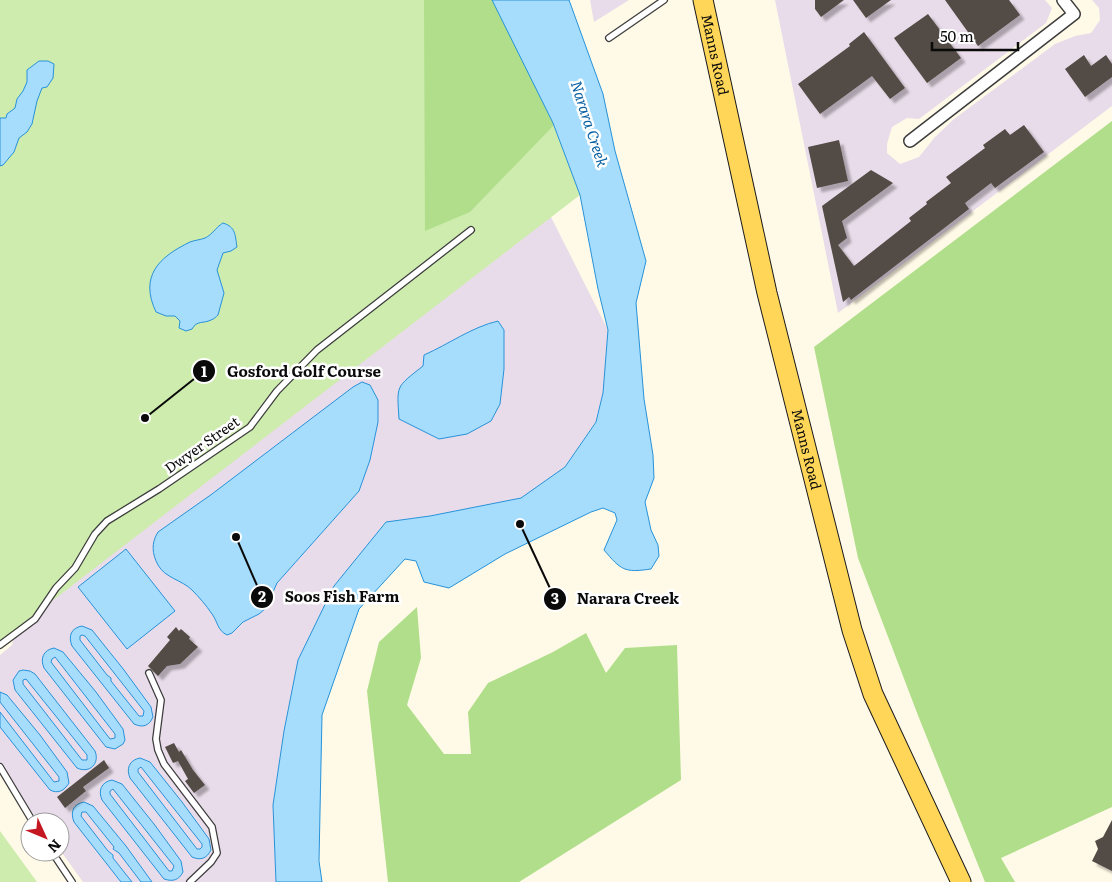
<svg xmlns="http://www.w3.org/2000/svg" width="1112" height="882" viewBox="0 0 1112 882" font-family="Literata,serif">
<defs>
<filter id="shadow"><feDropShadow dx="4.5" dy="4.5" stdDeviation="1" flood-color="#0004"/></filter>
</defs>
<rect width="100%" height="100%" fill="#fffae7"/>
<path fill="#e9dcea" d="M 590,0 L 629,0 L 594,22 Z
M 775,0 L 1045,0 L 1052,8 L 1046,23 L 919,119 L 907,118 L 892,127 L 887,144 L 887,153 L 900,164 L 919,157 L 935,137 L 954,119 L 1055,44 L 1075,36 L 1091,33 L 1100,20 L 1099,8 L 1092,0 L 1112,0 L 1112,106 L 838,313 Z
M 547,209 L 608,330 L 603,393 L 596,421 L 565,467 L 521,499 L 430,516 L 386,522 L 298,660 L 284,731 L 273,805 L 276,882 L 83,882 L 60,850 L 60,822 L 39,822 L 0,769 L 0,655 L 12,645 L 26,589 Z"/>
<path fill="#ceecad" d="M 0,0 L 492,0 L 553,123 L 580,195 L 0,641 Z
M 0,831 L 37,882 L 0,882 Z"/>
<path fill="#b1de8b" d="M 424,0 L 498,0 L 554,125 L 470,212 L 425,231 Z
M 1112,121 L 1112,807 L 1001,858 L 1015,882 L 985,882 L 919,718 L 858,558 L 814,347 Z
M 417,607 L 421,658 L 407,705 L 444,754 L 471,754 L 468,712 L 488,683 L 553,652 L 586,633 L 606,673 L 625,648 L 677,645 L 681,780 L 519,882 L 388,882 L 367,691 L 379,642 Z"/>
<path fill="#a6dcfc" stroke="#2792d9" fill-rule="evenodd" d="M 492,0 L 569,0 L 603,94 L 615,151 L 646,261 L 636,303 L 644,399 L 653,455 L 654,478 L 645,502 L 651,530 L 658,545 L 659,556 L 651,569 C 624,573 621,570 604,550 L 617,520 L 615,513 L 603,508 L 591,512 L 505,554 L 449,588 L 424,582 L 416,561 L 405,559 L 359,609 L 322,715 L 319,861 L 322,882 L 276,882 L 273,805 L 284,731 L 298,660 L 334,586 L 386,522 L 430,516 L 521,498 L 565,467 L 596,422 L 603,393 L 608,330 L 598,289 L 580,195 L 553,123 Z
M 39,61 L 48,61 L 54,64 L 53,78 L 47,87 L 42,88 L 37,101 L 32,124 L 27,132 L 19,138 L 14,152 L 3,165 L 0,166 L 0,118 L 6,118 L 7,114 L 15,108 L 17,99 L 23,91 L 27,82 L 27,70 Z
M 223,223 C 236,227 235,235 237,247 L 231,251 L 223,253 L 217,270 L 224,293 L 218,315 C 216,317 214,319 211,320 C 203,324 197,320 192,329 L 186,331 L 179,328 L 180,321 L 175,316 L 166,316 L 156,312 C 139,276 159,257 190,242 C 195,240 200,240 205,238 C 212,235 216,227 223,223 Z
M 498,321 L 504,330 L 504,369 L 500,404 L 491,421 L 467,434 L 439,439 L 399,419 C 397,385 395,388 423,366 L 424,355 C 449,344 472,327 498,321 Z
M 362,382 L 370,385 L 378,400 L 378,422 L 370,460 L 359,491 L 277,583 L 266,608 L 259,614 L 243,622 L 232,633 L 227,635 C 217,630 218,622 212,614 C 206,605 199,597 192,590 C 182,580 165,578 158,565 C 152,554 151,543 158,532 L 212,494 L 353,387 Z
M 126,549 L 175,611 L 127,649 L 78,587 Z
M 82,626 L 92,630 L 124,670 L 151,707 L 153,717 C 149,726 143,728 134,724 L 72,646 C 68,636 71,628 82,626 ZM 82,635 L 85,636 L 144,711 L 143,716 L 139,716 L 111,681 L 111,678 L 107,675 L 80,640 L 80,636 Z
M 54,648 L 63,652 L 96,692 L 123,729 L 125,740 L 123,744 L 115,749 L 106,747 L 44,668 C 40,659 43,650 54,648 ZM 55,657 L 115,734 L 115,738 L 110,739 L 51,662 L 52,659 Z
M 23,670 L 30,671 L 35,674 L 95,751 C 100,763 90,774 77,768 L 15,690 L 13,680 L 19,671 ZM 26,679 L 87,755 L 87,760 L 82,760 L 23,684 L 23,680 Z
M 0,692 L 7,695 L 40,735 L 67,772 L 69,783 C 64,791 58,794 50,790 L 0,727 L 0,712 L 54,782 L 59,781 L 59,777 L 0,702 Z
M 140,758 L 150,762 L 182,802 L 209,839 L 211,850 C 207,858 201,861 192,857 L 130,778 C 126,769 129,760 140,758 ZM 141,767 L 202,844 L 202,847 L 200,849 L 197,849 L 138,772 L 138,769 Z
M 112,780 L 122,784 L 154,824 L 181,861 L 183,872 C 179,880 173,882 164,879 L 102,800 C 98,791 101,782 112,780 ZM 113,789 L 174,866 L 172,871 L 169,871 L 110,794 L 110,791 Z
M 84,802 L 93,806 L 126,846 L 152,882 L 141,882 L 119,853 L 113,849 L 114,847 L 86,812 L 82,812 L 81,816 L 108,851 L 113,855 L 113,858 L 132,882 L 121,882 L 74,822 C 70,812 73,804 84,802 Z"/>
<path fill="#534b45" filter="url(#shadow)" d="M 815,0 L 844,0 L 821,17 L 815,9 Z
M 853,0 L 891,0 L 866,18 Z
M 945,0 L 1009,0 L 1020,15 L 978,46 Z
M 928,14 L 961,58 L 927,83 L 894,38 Z
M 864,32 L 905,88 L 890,99 L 872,76 L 820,114 L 798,84 L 850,46 L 849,44 Z
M 1084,55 L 1091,66 L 1106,55 L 1112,64 L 1112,77 L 1085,97 L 1065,69 Z
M 1024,125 L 1044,152 L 995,188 L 991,183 L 965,203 L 969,209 L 851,300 L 849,297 L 843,302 L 822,206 L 871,170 L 893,183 L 842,221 L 847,238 L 838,245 L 854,266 L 911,221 L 909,218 L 927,204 L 926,202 L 951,183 L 946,177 L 985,148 L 983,145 L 1005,129 L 1010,135 Z
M 839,140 L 848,181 L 817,188 L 808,147 Z
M 176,627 L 179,631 L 181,629 L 190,637 L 189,639 L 198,647 L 180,664 L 167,666 L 158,676 L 148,666 L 170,640 L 167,637 Z
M 174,743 L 179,752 L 181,750 L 193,770 L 205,785 L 194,793 L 185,781 L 188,779 L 178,761 L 173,763 L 165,747 Z
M 104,760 L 109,768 L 83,787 L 86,791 L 65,808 L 57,797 Z
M 1112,820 L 1112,871 L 1092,861 L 1098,849 L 1095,841 L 1103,837 Z"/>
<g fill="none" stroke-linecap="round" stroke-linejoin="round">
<defs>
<path id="service" d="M 609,38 L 664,0
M 0,645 L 35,619 L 56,588 L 75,568 L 95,534 L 107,521 L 159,489 L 250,427 L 277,391 L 317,350 L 471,230
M 149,673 L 161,700 L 156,739 L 158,750 L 164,764 L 212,827 L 217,853 L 211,862 L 190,882
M 0,767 L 33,822
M 52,852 L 72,882"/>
<path id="minor" d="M 910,141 L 1074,14 L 1063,0"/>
<g id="primary">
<path id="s1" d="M 703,0 L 767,293 L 852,630 L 873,694 L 961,882"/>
</g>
</defs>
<use href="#service" stroke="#3d3d3d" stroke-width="8"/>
<use href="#minor" stroke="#3d3d3d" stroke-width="14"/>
<use href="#primary" stroke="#1b1b1b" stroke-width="21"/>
<use href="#service" stroke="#fff" stroke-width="5.5"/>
<use href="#minor" stroke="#fff" stroke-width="11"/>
<use href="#primary" stroke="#ffd657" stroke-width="19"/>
</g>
<g text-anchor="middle" stroke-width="5" stroke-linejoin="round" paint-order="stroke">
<g font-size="14" fill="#0a0a0a" stroke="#fff">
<text dy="5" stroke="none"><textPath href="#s1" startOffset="56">Manns Road</textPath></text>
<text transform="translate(202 445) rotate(-35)" y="5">Dwyer Street</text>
<text dy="5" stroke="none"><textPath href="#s1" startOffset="461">Manns Road</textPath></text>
</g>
<g font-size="15" font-style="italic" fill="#0a61a4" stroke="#fff">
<text transform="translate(589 124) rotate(72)" y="5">Narara Creek</text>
</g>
</g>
<path fill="none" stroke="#0a0a0a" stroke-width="2" d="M145 418L204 371M236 537L262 597M520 524L555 599"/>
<g fill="#0a0a0a" stroke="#fff" stroke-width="2">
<circle cx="145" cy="418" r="5"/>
<circle cx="236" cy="537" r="5"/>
<circle cx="520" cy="524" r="5"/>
<circle cx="204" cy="371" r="12"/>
<circle cx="262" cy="597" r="12"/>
<circle cx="555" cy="599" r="12"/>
</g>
<g font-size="15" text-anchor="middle" font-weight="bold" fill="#fff">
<text x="204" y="377">1</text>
<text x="262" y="602">2</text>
<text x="555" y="604">3</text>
</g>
<g font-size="15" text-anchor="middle" font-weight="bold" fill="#0a0a0a" stroke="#fff" stroke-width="5" stroke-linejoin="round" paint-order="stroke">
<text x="304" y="377">Gosford Golf Course</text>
<text x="342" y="602">Soos Fish Farm</text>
<text x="628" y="604">Narara Creek</text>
</g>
<g transform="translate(45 837) rotate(134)"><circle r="24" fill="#ffffff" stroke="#9d9d9d"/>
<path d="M0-4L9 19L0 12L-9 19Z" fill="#c41720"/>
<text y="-8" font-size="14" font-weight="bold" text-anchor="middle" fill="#0a0a0a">N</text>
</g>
<path d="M932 42v8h86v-8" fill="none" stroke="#0a0a0a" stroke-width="2.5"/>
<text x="940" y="42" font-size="15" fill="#0a0a0a" stroke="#ffffff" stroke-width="4" paint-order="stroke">50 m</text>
</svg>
